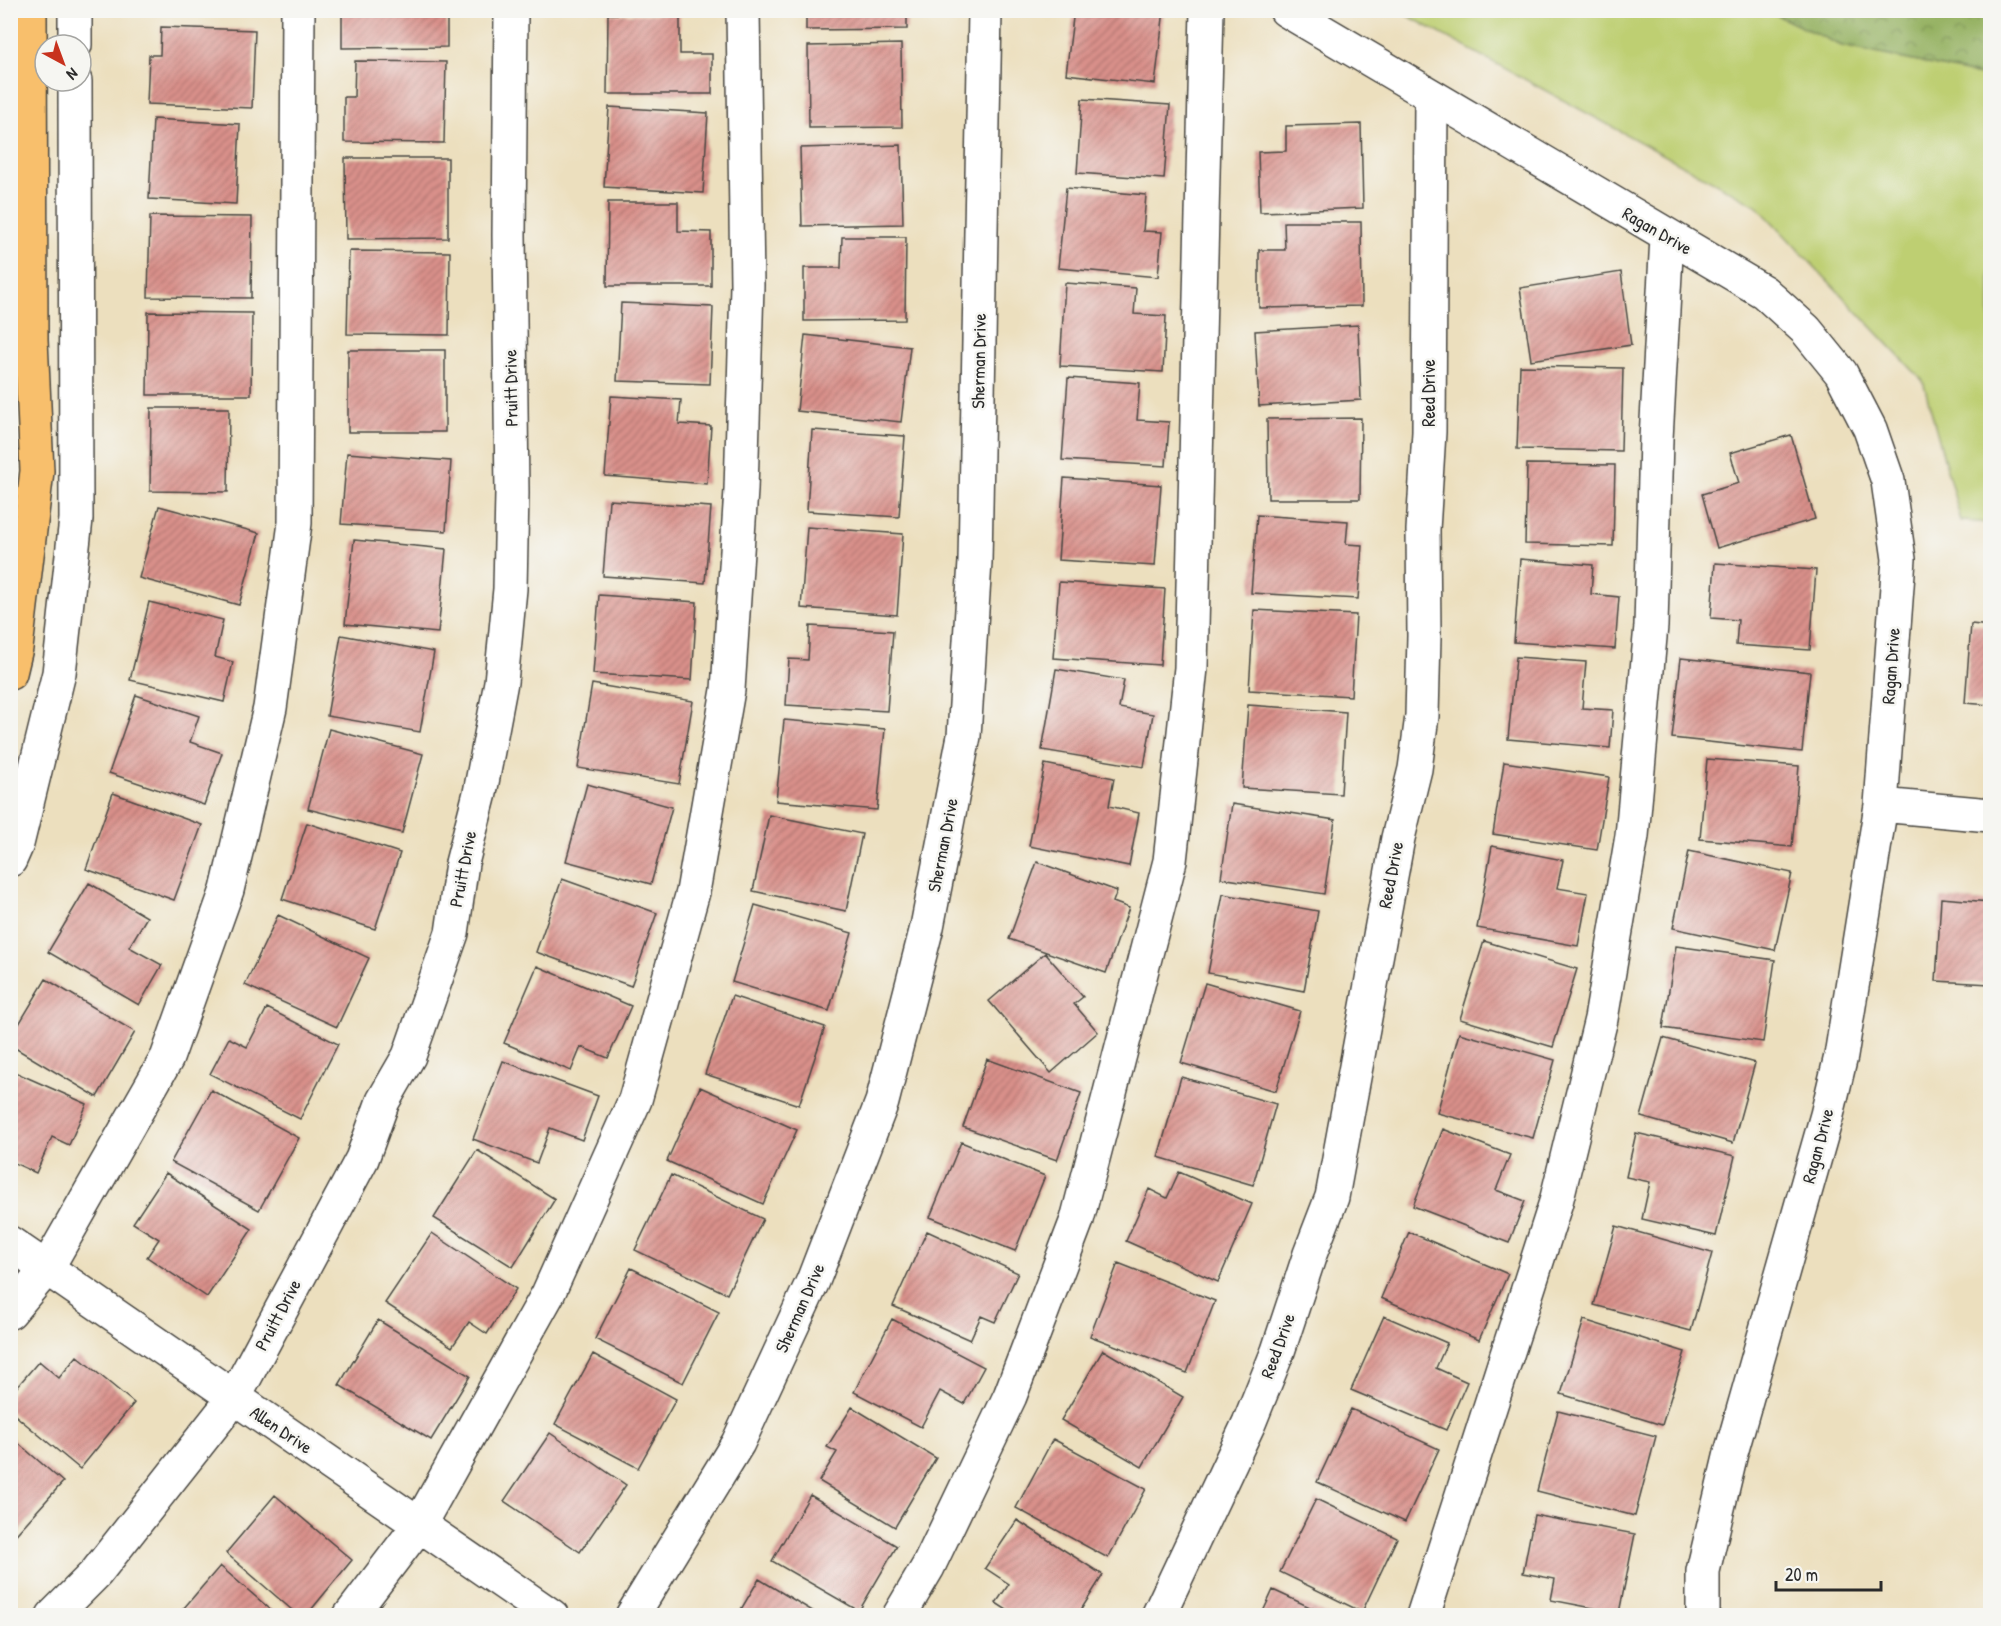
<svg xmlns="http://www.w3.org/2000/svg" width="2001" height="1626" viewBox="0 0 2001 1626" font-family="'Patrick Hand',sans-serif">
<defs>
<pattern id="forest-crowns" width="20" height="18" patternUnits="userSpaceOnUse" patternTransform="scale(1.5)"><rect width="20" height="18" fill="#96b264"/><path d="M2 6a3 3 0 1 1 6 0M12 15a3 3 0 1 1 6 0" fill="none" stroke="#7b9153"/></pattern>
<pattern id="building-hatch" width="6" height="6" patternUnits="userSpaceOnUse" patternTransform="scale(1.5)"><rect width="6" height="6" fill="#d9908a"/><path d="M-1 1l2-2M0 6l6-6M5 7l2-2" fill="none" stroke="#b07671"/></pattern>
</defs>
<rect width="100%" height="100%" fill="#f6f6f2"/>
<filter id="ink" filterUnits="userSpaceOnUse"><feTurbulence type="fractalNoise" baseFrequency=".0167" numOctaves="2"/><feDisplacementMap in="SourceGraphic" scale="12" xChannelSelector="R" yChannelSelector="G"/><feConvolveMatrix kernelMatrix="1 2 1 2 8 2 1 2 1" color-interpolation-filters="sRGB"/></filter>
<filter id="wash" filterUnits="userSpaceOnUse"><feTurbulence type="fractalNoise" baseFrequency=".008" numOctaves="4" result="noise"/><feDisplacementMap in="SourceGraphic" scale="24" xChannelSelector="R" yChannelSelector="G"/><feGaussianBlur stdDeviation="1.35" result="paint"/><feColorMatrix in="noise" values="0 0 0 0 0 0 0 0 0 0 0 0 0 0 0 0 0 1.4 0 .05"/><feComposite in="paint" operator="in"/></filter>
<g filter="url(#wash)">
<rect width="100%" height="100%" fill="#ecdfbe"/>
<path fill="#becf72" stroke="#747d4e" stroke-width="1.5" d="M 1399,11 L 1768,11 L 1842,46 L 1990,77 L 1990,523 L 1961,521 L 1923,381 L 1756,205 Z"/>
<path fill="url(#forest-crowns)" stroke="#606e48" stroke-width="1.5" d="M 1768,11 L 1990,11 L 1990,77 L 1842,46 Z"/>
<g id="blocks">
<path fill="url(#building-hatch)" d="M 342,10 L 447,10 L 447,47 L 342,48 Z
M 806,10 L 907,10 L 907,29 L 806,30 Z
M 1074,10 L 1164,10 L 1155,84 L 1066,74 Z
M 608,14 L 680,14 L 680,54 L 712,54 L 712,94 L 607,94 Z
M 161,27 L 255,30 L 252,108 L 147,104 L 149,55 L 160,55 Z
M 901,44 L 902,127 L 809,128 L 808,46 Z
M 355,61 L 446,62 L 444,143 L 344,142 L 344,97 L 354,97 Z
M 1082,99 L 1170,105 L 1164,179 L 1077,173 Z
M 609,107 L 708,113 L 703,193 L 604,187 Z
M 153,119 L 240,124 L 236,204 L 149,199 Z
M 1361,124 L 1363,208 L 1260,212 L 1258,152 L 1286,151 L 1286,126 Z
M 901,145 L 903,224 L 802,226 L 800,148 Z
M 345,158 L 448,158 L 448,238 L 346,239 Z
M 1066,188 L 1146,195 L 1143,231 L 1162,232 L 1158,277 L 1058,268 Z
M 608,202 L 678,202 L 678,231 L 711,232 L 711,286 L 607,286 Z
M 150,216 L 252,217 L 251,298 L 148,297 Z
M 1284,222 L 1361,222 L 1362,306 L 1259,308 L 1259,250 L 1285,250 Z
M 842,237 L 906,237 L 905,320 L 804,321 L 804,268 L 841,268 Z
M 349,251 L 450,252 L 449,335 L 347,334 Z
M 1621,272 L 1631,345 L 1531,360 L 1520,288 Z
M 1065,283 L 1136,288 L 1134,314 L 1166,316 L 1163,372 L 1060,366 Z
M 621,303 L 713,307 L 710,384 L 617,381 Z
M 148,312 L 252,313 L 251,395 L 147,395 Z
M 1358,325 L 1361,400 L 1259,406 L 1255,331 Z
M 805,335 L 910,347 L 901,422 L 797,411 Z
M 348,350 L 445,350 L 445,432 L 348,432 Z
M 1520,366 L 1623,368 L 1621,451 L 1517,449 Z
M 1068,378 L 1140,383 L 1137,420 L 1169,422 L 1166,466 L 1062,460 Z
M 611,396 L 681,400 L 679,424 L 711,426 L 707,484 L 605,476 Z
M 151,408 L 229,408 L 228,492 L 150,491 Z
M 1361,418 L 1360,499 L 1268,499 L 1267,419 Z
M 812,430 L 905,436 L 899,517 L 807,511 Z
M 1791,435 L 1815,519 L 1717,548 L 1702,494 L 1739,483 L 1730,453 Z
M 347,453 L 451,461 L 446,531 L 341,524 Z
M 1527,464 L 1615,465 L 1613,546 L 1525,544 Z
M 1064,478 L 1161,485 L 1155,566 L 1058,560 Z
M 609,500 L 711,507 L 705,583 L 603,576 Z
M 159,506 L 259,533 L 239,605 L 139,578 Z
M 1257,515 L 1348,521 L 1346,544 L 1362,545 L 1358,599 L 1251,593 Z
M 807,527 L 903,534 L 897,615 L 801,608 Z
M 354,540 L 446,549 L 438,633 L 345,624 Z
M 1520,559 L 1593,565 L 1591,594 L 1619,597 L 1615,649 L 1514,642 Z
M 1715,563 L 1816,570 L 1810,650 L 1736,645 L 1738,620 L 1711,618 Z
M 1059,582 L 1165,589 L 1160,665 L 1053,658 Z
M 599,595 L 697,602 L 692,680 L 593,674 Z
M 149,602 L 223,620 L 215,657 L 233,662 L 224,702 L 130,680 Z
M 1254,610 L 1356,615 L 1351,696 L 1249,690 Z
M 1971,624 L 1990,626 L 1990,705 L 1965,703 Z
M 810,626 L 893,631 L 887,711 L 786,705 L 789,659 L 808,660 Z
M 341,635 L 434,652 L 420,732 L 327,716 Z
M 1516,657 L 1586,662 L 1582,708 L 1613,710 L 1610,748 L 1508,739 Z
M 1681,658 L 1810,672 L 1802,752 L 1672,738 Z
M 1056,669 L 1124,680 L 1119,708 L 1153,714 L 1144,767 L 1042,750 Z
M 592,684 L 693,701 L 679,784 L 578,768 Z
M 136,695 L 199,716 L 190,742 L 222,753 L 204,805 L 109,773 Z
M 1248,705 L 1346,712 L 1341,794 L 1242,788 Z
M 784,720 L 885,729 L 877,810 L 776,801 Z
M 329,729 L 423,754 L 402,833 L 308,809 Z
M 1707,759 L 1799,766 L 1792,847 L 1700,839 Z
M 1504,762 L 1609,777 L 1597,850 L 1493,834 Z
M 1045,764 L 1114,778 L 1109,806 L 1139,813 L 1129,866 L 1029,846 Z
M 587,784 L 672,807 L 651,884 L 566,861 Z
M 113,793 L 202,825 L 174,900 L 86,869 Z
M 1232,804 L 1335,820 L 1324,894 L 1221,878 Z
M 769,815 L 862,834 L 846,911 L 753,891 Z
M 307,823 L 400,853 L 375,929 L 282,899 Z
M 1492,846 L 1563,860 L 1557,888 L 1588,893 L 1578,946 L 1477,928 Z
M 1689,851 L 1792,873 L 1775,950 L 1673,928 Z
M 1037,862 L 1117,891 L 1113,902 L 1129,908 L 1106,973 L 1009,939 Z
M 562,879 L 657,913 L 631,986 L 536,952 Z
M 89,883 L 147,917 L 129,947 L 162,965 L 139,1005 L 48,952 Z
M 1223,894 L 1318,911 L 1304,991 L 1208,973 Z
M 1941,898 L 1990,902 L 1990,984 L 1936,981 Z
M 755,905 L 852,933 L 829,1011 L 732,982 Z
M 278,915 L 369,958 L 337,1027 L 245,985 Z
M 1484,941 L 1577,969 L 1553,1047 L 1460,1019 Z
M 1676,946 L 1775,960 L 1763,1042 L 1663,1028 Z
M 1045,953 L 1083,997 L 1074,1004 L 1098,1032 L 1051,1073 L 989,1001 Z
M 537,966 L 631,1006 L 608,1058 L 581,1047 L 571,1071 L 504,1043 Z
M 46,979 L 135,1032 L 97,1097 L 10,1045 L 10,1039 Z
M 1205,983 L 1300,1011 L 1276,1091 L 1181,1063 Z
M 732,996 L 825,1027 L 799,1105 L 705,1074 Z
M 267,1008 L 338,1044 L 300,1119 L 210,1074 L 229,1038 L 247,1047 Z
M 1459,1033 L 1555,1060 L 1533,1138 L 1437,1113 Z
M 1663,1038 L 1755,1063 L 1733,1143 L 1641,1117 Z
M 987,1059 L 1081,1093 L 1057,1160 L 963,1127 Z
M 503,1061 L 598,1096 L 582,1140 L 550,1128 L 537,1163 L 473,1139 Z
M 10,1070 L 87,1104 L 69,1145 L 52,1137 L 36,1173 L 10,1161 Z
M 1181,1077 L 1276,1104 L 1253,1185 L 1158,1157 Z
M 700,1087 L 797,1130 L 763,1204 L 667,1161 Z
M 211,1090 L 299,1138 L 259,1210 L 171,1162 Z
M 1443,1129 L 1510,1155 L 1496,1190 L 1525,1201 L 1509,1243 L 1413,1206 Z
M 1636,1133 L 1735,1156 L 1716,1236 L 1642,1219 L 1650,1182 L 1626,1177 Z
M 961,1142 L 1045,1176 L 1015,1251 L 930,1217 Z
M 477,1150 L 555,1199 L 513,1267 L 434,1218 Z
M 1179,1172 L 1252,1204 L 1218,1282 L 1126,1241 L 1149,1189 L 1167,1198 Z
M 166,1173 L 252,1229 L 207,1297 L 147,1257 L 159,1239 L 133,1223 Z
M 671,1175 L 763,1219 L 727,1294 L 635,1250 Z
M 1616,1226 L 1712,1253 L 1691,1331 L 1594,1305 Z
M 927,1231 L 1018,1273 L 995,1322 L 981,1316 L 970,1340 L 893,1306 Z
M 1409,1232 L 1508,1274 L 1479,1340 L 1381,1298 Z
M 432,1233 L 516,1289 L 487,1334 L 469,1322 L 452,1347 L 385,1303 Z
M 1118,1263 L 1215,1301 L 1187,1373 L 1090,1336 Z
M 631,1268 L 719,1312 L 683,1383 L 595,1339 Z
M 1384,1316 L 1447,1343 L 1436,1368 L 1467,1382 L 1446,1430 L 1351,1390 Z
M 892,1319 L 984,1367 L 964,1404 L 940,1391 L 921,1427 L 854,1392 Z
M 378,1320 L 470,1376 L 431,1440 L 339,1385 Z
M 1584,1320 L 1685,1352 L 1662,1425 L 1561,1394 Z
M 1103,1350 L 1183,1397 L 1142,1467 L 1061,1420 Z
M 593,1354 L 676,1399 L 638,1468 L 555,1424 Z
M 77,1356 L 134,1403 L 80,1469 L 10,1411 L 10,1395 L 39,1361 L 59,1378 Z
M 852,1407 L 936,1458 L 895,1527 L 819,1481 L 837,1452 L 827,1447 Z
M 1351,1409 L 1439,1449 L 1405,1522 L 1317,1482 Z
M 1558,1411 L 1656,1436 L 1635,1516 L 1537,1491 Z
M 550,1433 L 626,1485 L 580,1552 L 504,1501 Z
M 10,1436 L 63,1482 L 10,1541 Z
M 1053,1439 L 1146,1489 L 1108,1558 L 1016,1508 Z
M 275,1495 L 352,1560 L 306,1616 L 299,1616 L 226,1553 Z
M 810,1495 L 897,1546 L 859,1611 L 772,1561 Z
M 1316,1499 L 1397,1538 L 1362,1612 L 1280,1572 Z
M 1534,1515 L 1635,1534 L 1619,1613 L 1551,1600 L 1555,1579 L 1523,1573 Z
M 1017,1520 L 1103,1575 L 1077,1616 L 1016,1616 L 996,1603 L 1009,1584 L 985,1568 Z
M 220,1566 L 278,1616 L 177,1616 Z
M 759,1579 L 821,1616 L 737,1616 Z
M 1273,1590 L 1329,1616 L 1261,1616 Z"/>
</g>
</g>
<g filter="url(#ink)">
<use href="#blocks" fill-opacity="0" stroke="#484641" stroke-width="1.5"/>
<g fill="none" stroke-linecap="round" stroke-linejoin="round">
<defs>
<path id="minor" d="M 75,10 L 75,45
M 1286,10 L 1764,292 L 1806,330 L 1841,373 L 1870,429 L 1888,481 L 1899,559 L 1881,805 L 1841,1056 L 1827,1115 L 1731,1453 L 1703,1571 L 1703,1616
M 1881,805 L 1990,815
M 10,860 L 17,844 L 59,673 L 76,519 L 75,81
M 10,1243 L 552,1616
M 10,1312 L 47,1268 L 167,1058 L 227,890 L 270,708 L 295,523 L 298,10
M 53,1616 L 96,1573 L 234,1398 L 362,1159 L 383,1101 L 409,1056 L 452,933 L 462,863 L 480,793 L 501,682 L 510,589 L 512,493 L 509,235 L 511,10
M 350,1616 L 419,1525 L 548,1294 L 635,1100 L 693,892 L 728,690 L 741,490 L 747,285 L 743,10
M 632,1616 L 738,1443 L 813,1281 L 882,1102 L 927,927 L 964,736 L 975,562 L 985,10
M 899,1616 L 928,1567 L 1010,1396 L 1077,1220 L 1170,861 L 1191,668 L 1207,10
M 1158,1616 L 1249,1423 L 1278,1351 L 1310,1254 L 1332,1197 L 1398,838 L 1415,769 L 1422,716 L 1424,636 L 1423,530 L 1429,432 L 1431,98
M 1423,1616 L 1556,1202 L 1601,1019 L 1632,836 L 1651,626 L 1656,439 L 1667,237"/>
<path id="major" d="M 10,673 L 16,648 L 37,471 L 31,340 L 30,10"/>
</defs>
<use href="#minor" stroke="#484641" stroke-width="36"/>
<use href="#major" stroke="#484641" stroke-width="36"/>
<use href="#minor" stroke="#fff" stroke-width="33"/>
<use href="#major" stroke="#f8bf6c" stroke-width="33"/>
</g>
</g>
<g text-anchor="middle" stroke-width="5" stroke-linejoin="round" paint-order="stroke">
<g font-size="18" fill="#2b2b2b" stroke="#f6f6f2">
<text transform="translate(1657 231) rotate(30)" y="6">Ragan Drive</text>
<text transform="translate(979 361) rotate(-89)" y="6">Sherman Drive</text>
<text transform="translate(511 388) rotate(-91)" y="6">Pruitt Drive</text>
<text transform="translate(1429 393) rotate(-90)" y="6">Reed Drive</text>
<text transform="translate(1891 666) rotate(-86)" y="6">Ragan Drive</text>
<text transform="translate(943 845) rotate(-79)" y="6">Sherman Drive</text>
<text transform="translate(463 869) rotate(-79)" y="6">Pruitt Drive</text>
<text transform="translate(1391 875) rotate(-79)" y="6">Reed Drive</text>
<text transform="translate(1818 1146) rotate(-75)" y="6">Ragan Drive</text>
<text transform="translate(800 1308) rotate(-66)" y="6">Sherman Drive</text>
<text transform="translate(278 1315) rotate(-62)" y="6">Pruitt Drive</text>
<text transform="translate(1278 1346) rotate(-70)" y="6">Reed Drive</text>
<text transform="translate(281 1430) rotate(34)" y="6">Allen Drive</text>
</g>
</g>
<rect width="2001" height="1626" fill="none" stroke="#f6f6f2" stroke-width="36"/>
<g transform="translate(63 63) rotate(139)"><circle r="28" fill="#f6f6f2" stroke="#a5a5a2" stroke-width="1.5"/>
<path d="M0-4.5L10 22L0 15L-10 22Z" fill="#c8321e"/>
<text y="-9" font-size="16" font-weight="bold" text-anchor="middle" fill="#2b2b2b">N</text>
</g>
<path d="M1776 1581v9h105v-9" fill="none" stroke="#2b2b2b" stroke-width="3"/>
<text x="1785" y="1581" font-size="18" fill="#2b2b2b" stroke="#f6f6f2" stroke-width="4.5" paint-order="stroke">20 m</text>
</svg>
